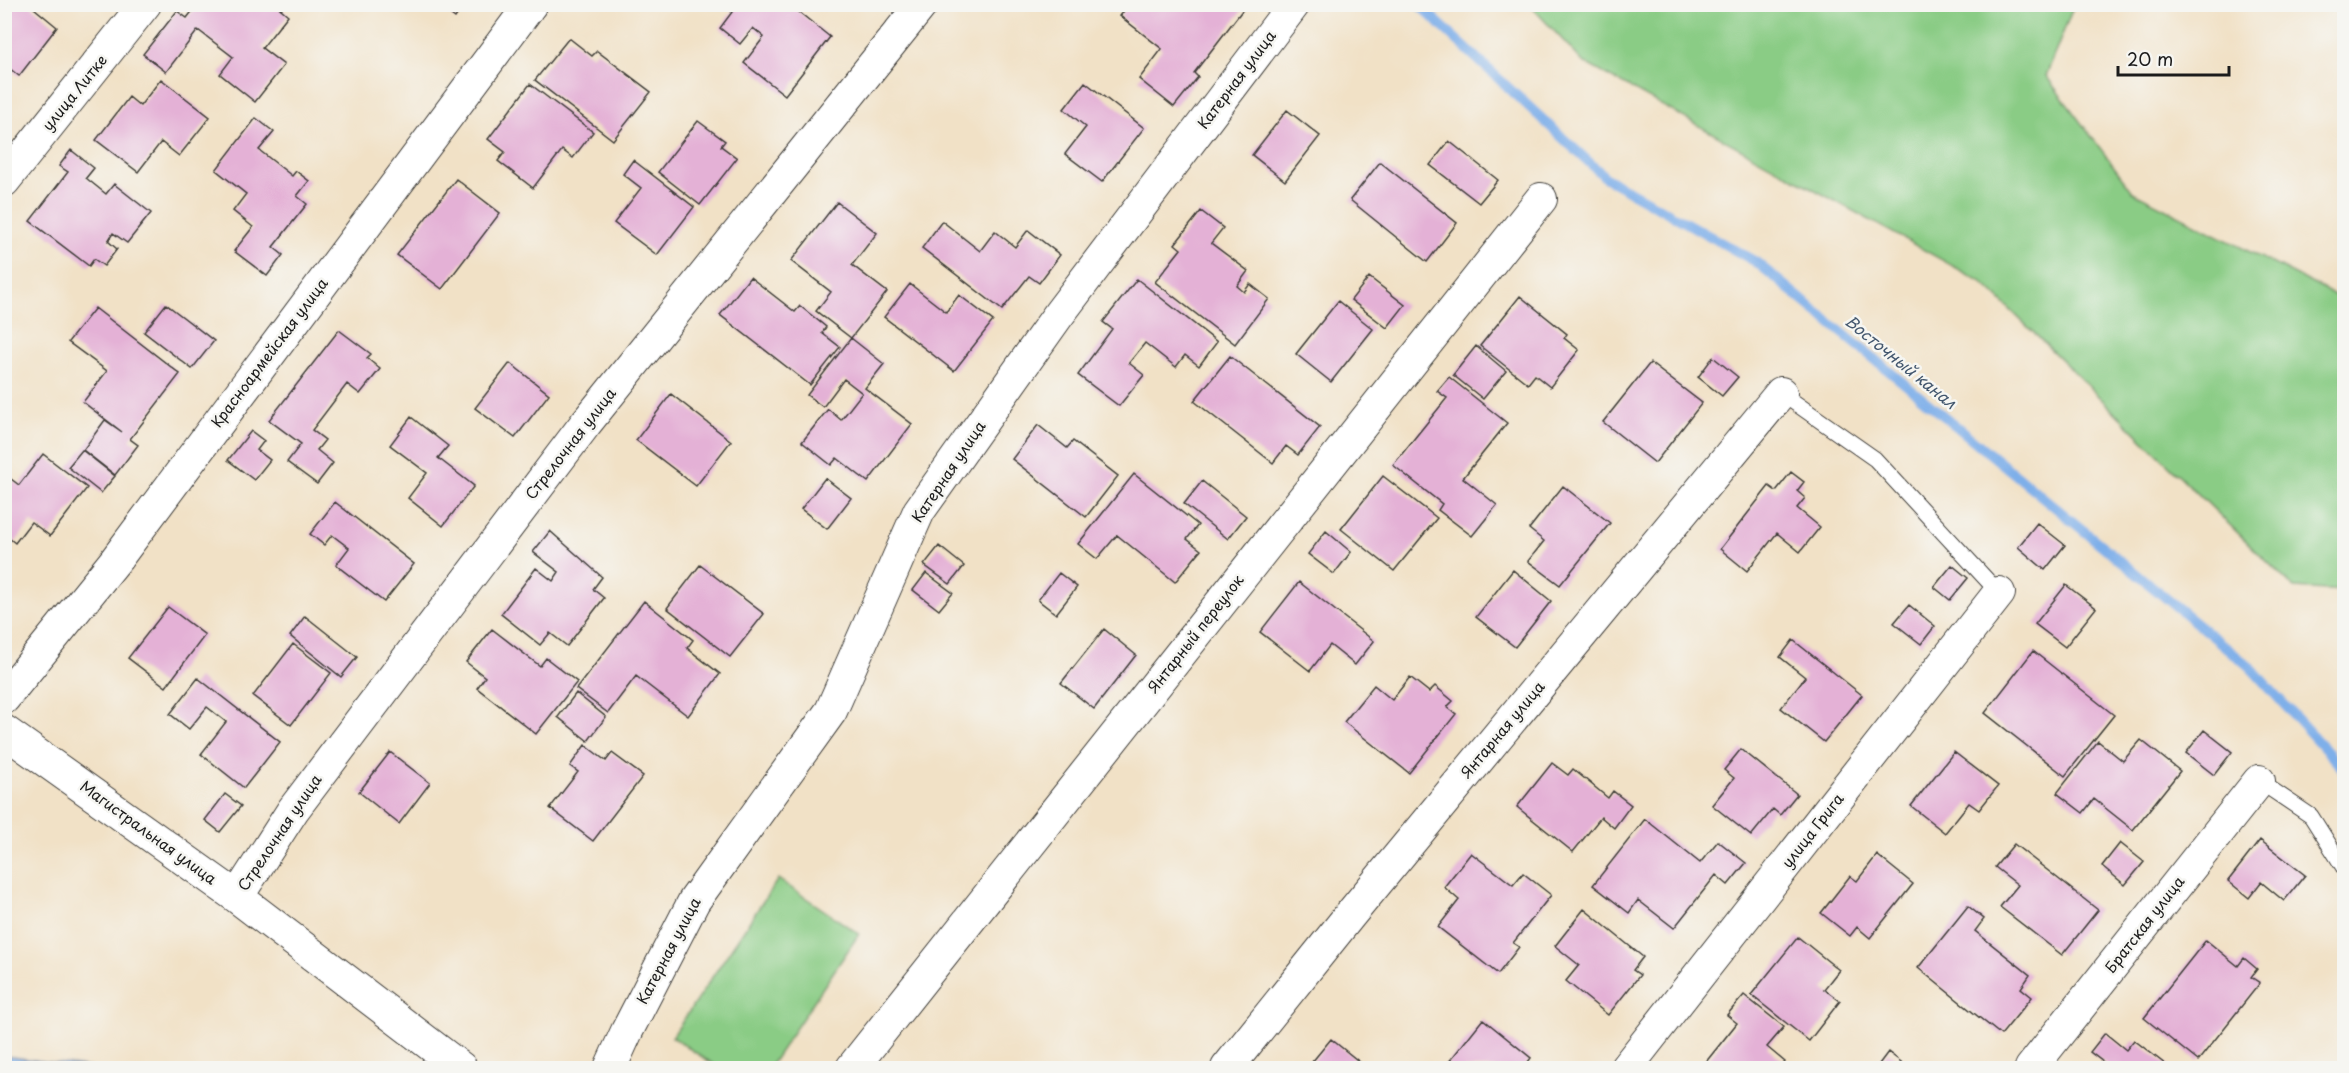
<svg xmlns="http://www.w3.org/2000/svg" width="2349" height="1073" viewBox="0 0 2349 1073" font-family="'Playpen Sans',sans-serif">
<rect width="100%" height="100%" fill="#f6f6f2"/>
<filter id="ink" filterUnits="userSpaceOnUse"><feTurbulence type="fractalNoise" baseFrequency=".0167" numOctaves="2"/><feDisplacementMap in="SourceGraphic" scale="12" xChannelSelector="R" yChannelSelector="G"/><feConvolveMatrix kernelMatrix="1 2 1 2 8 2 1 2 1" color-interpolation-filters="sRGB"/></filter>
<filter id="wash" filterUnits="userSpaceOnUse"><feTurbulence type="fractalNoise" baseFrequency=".008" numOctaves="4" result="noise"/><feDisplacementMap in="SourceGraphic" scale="24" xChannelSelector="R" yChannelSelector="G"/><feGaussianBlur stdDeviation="1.35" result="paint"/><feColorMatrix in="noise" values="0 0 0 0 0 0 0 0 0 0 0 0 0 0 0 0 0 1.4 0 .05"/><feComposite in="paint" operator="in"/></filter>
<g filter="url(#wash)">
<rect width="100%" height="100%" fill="#f1e1c6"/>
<path fill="#8acc85" stroke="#537450" stroke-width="1.5" d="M 1530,5 L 2074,5 L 2046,76 L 2133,192 L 2344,300 L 2344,591 L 2294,588 L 1982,282 L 1583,62 Z
M 778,879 L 859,934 L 769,1068 L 719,1068 L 672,1037 Z"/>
<path fill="#7eafe9" stroke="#4d6682" stroke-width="1.5" d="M 5,1056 L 92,1068 L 5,1068 Z"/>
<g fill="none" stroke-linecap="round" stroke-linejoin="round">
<path stroke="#7eafe9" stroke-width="10" d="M 1418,4 L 1606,178 L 1756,262 L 2250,667 L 2344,770"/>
</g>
<g id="blocks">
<path fill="#e4b1d6" d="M 4,4 L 29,4 L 57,27 L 19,76 L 4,64 Z
M 198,4 L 275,4 L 288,15 L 262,48 L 284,65 L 255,102 L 220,74 L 233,57 L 198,30 L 166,72 L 143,54 L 177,11 L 187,18 Z
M 437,4 L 465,4 L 455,18 Z
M 738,4 L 789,4 L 830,37 L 785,95 L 744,63 L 764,37 L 753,28 L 740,44 L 720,28 Z
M 1129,4 L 1240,4 L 1244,8 L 1194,73 L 1198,77 L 1174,107 L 1139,79 L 1162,49 L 1120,16 Z
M 569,38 L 592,56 L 597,51 L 651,92 L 613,140 L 535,80 Z
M 161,79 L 210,117 L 179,156 L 161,142 L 138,172 L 96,140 L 129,97 L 140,106 Z
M 1085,82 L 1144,128 L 1102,182 L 1065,154 L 1086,127 L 1064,109 Z
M 530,84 L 593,132 L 573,158 L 562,150 L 533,188 L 498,161 L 505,152 L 488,139 Z
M 1287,110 L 1320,136 L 1285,181 L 1252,155 Z
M 256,118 L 274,132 L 259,150 L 292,176 L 296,171 L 309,181 L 297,196 L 307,204 L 273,247 L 283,255 L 267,276 L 234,251 L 253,227 L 233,211 L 246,194 L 216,170 Z
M 698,121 L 725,141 L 721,146 L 737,158 L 700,205 L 658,172 Z
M 1449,141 L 1498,180 L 1479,203 L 1430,165 Z
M 71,150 L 94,168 L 86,178 L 106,194 L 114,184 L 151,213 L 127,243 L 113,233 L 108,241 L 117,249 L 104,266 L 94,259 L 89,266 L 30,221 L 68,172 L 59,166 Z
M 633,160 L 694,207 L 657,255 L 614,223 L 641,188 L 623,174 Z
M 1380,162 L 1457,223 L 1427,262 L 1350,200 Z
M 456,179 L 500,213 L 442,289 L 397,255 Z
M 837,202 L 877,233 L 852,265 L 887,292 L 851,338 L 816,311 L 831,292 L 791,261 Z
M 1201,211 L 1223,228 L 1211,243 L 1248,271 L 1237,286 L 1244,292 L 1250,284 L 1269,299 L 1235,344 L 1155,282 L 1181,249 L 1175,244 Z
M 942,221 L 980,251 L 995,231 L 1015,247 L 1028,230 L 1060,255 L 1039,283 L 1029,276 L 1002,310 L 922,248 Z
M 750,277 L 795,312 L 800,306 L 826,327 L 822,333 L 840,347 L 810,385 L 720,315 Z
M 1369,277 L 1405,305 L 1387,328 L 1351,300 Z
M 1137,279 L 1217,342 L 1199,366 L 1185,355 L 1176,367 L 1145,343 L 1129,363 L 1144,375 L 1119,406 L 1078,375 L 1112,329 L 1103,322 Z
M 910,284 L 946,312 L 959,295 L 993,321 L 954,371 L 884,317 Z
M 1520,296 L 1567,334 L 1564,338 L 1579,350 L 1550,387 L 1535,375 L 1528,384 L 1480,346 Z
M 1338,301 L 1373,329 L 1331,382 L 1296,354 Z
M 166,304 L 214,341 L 192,369 L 144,332 Z
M 95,308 L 180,374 L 130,439 L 138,445 L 115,475 L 83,450 L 105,420 L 122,432 L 83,402 L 107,371 L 68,342 Z
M 339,330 L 371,354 L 367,358 L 380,369 L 360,394 L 347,384 L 312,430 L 325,440 L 317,450 L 333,463 L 317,484 L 287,462 L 301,444 L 269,420 Z
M 851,338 L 884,364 L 865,388 L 912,424 L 868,482 L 837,458 L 831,465 L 802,442 L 828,409 L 841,420 L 862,393 L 844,379 L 823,407 L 807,395 Z
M 1476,346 L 1506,371 L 1483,399 L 1453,375 Z
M 1230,356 L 1320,427 L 1298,455 L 1286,446 L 1273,463 L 1194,401 Z
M 1713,357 L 1738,377 L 1722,396 L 1698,377 Z
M 510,363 L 549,394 L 515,438 L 475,408 Z
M 1650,363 L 1702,403 L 1655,463 L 1603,422 Z
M 1449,377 L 1507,423 L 1463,478 L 1497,505 L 1472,536 L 1438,510 L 1442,504 L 1393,465 L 1447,398 L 1437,391 Z
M 671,394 L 731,441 L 696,486 L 636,440 Z
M 411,417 L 448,446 L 438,458 L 474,486 L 443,526 L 408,498 L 427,473 L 390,445 Z
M 1038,425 L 1067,448 L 1073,441 L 1118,476 L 1086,517 L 1012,459 Z
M 251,431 L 264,441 L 257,450 L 270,460 L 254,480 L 228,460 Z
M 82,450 L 115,476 L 101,493 L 68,467 Z
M 43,454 L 87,488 L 50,536 L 31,522 L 15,543 L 4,534 L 4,480 L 7,476 L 19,485 Z
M 1791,472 L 1804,482 L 1797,491 L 1805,498 L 1797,508 L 1820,527 L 1800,552 L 1777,533 L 1747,571 L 1720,549 L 1769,486 L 1776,491 Z
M 1134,474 L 1198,525 L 1187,539 L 1201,550 L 1175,582 L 1117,535 L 1097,559 L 1078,544 Z
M 1383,476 L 1437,518 L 1394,571 L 1341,529 Z
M 825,478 L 851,498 L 827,529 L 801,509 Z
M 1202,481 L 1246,516 L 1228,539 L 1184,504 Z
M 1563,486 L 1610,523 L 1560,585 L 1528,561 L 1544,541 L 1529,529 Z
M 335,502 L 414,564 L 384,602 L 336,565 L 349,548 L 332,535 L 324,545 L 310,534 Z
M 2037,523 L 2065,545 L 2045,570 L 2018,547 Z
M 550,531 L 602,577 L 593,589 L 604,598 L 567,646 L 550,633 L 540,645 L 501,614 L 536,568 L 553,581 L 559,572 L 533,552 Z
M 1326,531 L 1351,552 L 1334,574 L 1308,554 Z
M 939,546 L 964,566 L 950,584 L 924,565 Z
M 700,565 L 764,614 L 730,657 L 667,608 Z
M 1952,565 L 1968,578 L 1950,600 L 1934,587 Z
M 1513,570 L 1551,601 L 1515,647 L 1476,617 Z
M 926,573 L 953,593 L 939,610 L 913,590 Z
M 1059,573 L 1077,587 L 1056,614 L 1038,600 Z
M 1299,582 L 1374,641 L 1355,665 L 1330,645 L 1310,671 L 1260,632 Z
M 2066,585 L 2096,608 L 2065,647 L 2035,624 Z
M 644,601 L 693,640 L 687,648 L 720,674 L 688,716 L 636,676 L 608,713 L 576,689 Z
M 1909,605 L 1935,626 L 1921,644 L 1894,623 Z
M 168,607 L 205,635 L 166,687 L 128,658 Z
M 305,616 L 357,657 L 341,677 L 290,636 Z
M 492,629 L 540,666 L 546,658 L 577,682 L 536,734 L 477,688 L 485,677 L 466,662 Z
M 1104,629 L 1136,655 L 1094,709 L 1061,683 Z
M 1793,640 L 1862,695 L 1824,742 L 1781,708 L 1805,677 L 1780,657 Z
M 293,644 L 331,673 L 291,725 L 253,696 Z
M 2033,651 L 2114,715 L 2065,776 L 1985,713 Z
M 1410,677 L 1429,692 L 1435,686 L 1453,701 L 1447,707 L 1456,714 L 1409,773 L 1344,722 L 1374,685 L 1392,700 Z
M 198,678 L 280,742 L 244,788 L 201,754 L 226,722 L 207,707 L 189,729 L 170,714 Z
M 576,693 L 606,717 L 588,741 L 558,717 Z
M 2204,730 L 2232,752 L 2214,775 L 2186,753 Z
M 2141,740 L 2180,771 L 2133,830 L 2094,799 L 2083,813 L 2057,793 L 2098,741 L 2123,761 Z
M 585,745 L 606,761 L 612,753 L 643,776 L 593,841 L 550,808 L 578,772 L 570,766 Z
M 1741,749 L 1797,794 L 1780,815 L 1773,809 L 1751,836 L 1712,805 L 1734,778 L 1724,770 Z
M 390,752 L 430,783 L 399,824 L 359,792 Z
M 1954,752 L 1998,786 L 1979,810 L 1969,803 L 1945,833 L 1911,806 Z
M 1552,763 L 1568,775 L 1573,769 L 1608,798 L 1613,791 L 1631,805 L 1614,828 L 1601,817 L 1573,852 L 1517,807 Z
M 225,794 L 241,806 L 220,832 L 205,820 Z
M 1645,819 L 1700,863 L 1718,841 L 1746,863 L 1728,885 L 1716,875 L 1674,928 L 1638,900 L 1629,913 L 1593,885 Z
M 2260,840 L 2305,875 L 2284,901 L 2261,882 L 2249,898 L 2228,881 Z
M 2120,843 L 2144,862 L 2125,885 L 2102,866 Z
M 2014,844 L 2098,910 L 2062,955 L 2000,907 L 2018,885 L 1995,867 Z
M 1471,853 L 1513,885 L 1523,873 L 1551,895 L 1513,943 L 1519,947 L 1498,974 L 1438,927 L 1459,900 L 1444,887 Z
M 1877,855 L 1913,884 L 1870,938 L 1857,927 L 1850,936 L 1821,913 L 1850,876 L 1857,881 Z
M 1968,906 L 1984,919 L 1975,931 L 2030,975 L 2021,988 L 2032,997 L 2001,1035 L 1918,968 Z
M 1584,909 L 1643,957 L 1633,970 L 1640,975 L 1608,1015 L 1566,981 L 1579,965 L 1555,946 Z
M 1798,937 L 1839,970 L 1824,989 L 1840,1001 L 1809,1041 L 1751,995 Z
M 2206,940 L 2238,966 L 2244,958 L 2257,969 L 2251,977 L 2260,983 L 2198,1061 L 2144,1018 Z
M 1744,995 L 1784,1027 L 1767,1047 L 1785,1062 L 1780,1068 L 1701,1068 L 1737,1023 L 1727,1015 Z
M 1483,1019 L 1531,1058 L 1525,1066 L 1528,1068 L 1444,1068 Z
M 2105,1033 L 2126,1050 L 2134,1040 L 2170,1068 L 2111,1068 L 2090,1052 Z
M 1331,1039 L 1367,1068 L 1307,1068 Z
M 1888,1052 L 1909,1068 L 1876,1068 Z"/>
</g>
</g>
<g filter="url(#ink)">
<use href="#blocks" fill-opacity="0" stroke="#3c3a36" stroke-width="1.5"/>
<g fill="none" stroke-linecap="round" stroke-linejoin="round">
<defs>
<path id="service" d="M 1781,393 L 1875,459 L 1999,593
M 2259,781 L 2311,816 L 2344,868"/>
<path id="minor" d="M 4,181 L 145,4
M 4,698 L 115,561 L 531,4
M 4,731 L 237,897 L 461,1068
M 237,897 L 293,810 L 586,423 L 922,4
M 610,1068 L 627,1031 L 694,901 L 831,711 L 919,511 L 1059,314 L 1294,4
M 852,1068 L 1541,199
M 1227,1068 L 1350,915 L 1781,393
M 1626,1068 L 1999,593
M 2031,1068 L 2259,781"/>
</defs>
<use href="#service" stroke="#3c3a36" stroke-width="17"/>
<use href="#minor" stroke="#3c3a36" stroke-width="34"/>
<use href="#service" stroke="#fff" stroke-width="15"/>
<use href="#minor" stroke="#fff" stroke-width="32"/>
</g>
</g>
<g text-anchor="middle" stroke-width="5" stroke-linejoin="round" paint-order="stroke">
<g font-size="15" fill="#1c1c1c" stroke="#f6f6f2">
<text transform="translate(1237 80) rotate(-53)" y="5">Катерная улица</text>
<text transform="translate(75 93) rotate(-51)" y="5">улица Литке</text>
<text transform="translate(270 353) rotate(-53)" y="5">Красноармейская улица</text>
<text transform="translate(571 444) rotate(-52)" y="5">Стрелочная улица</text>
<text transform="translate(949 472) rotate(-56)" y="5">Катерная улица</text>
<text transform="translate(1196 634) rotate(-52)" y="5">Янтарный переулок</text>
<text transform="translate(1503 730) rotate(-50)" y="5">Янтарная улица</text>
<text transform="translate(1813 831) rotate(-52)" y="5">улица Грига</text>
<text transform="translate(148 833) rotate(36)" y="5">Магистральная улица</text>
<text transform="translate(280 833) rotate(-56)" y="5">Стрелочная улица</text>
<text transform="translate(2145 925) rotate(-52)" y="5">Братская улица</text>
<text transform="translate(669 951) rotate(-62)" y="5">Катерная улица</text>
</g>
<g font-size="16" font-style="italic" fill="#43576e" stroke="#f6f6f2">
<text transform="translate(1901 362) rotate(39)" y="6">Восточный канал</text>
</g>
</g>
<rect width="2349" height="1073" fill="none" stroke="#f6f6f2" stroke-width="24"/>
<path d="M2118 66v9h111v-9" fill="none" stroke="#1c1c1c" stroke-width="3"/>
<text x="2127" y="66" font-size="18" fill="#1c1c1c" stroke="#f6f6f2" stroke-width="4.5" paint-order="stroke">20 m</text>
</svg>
